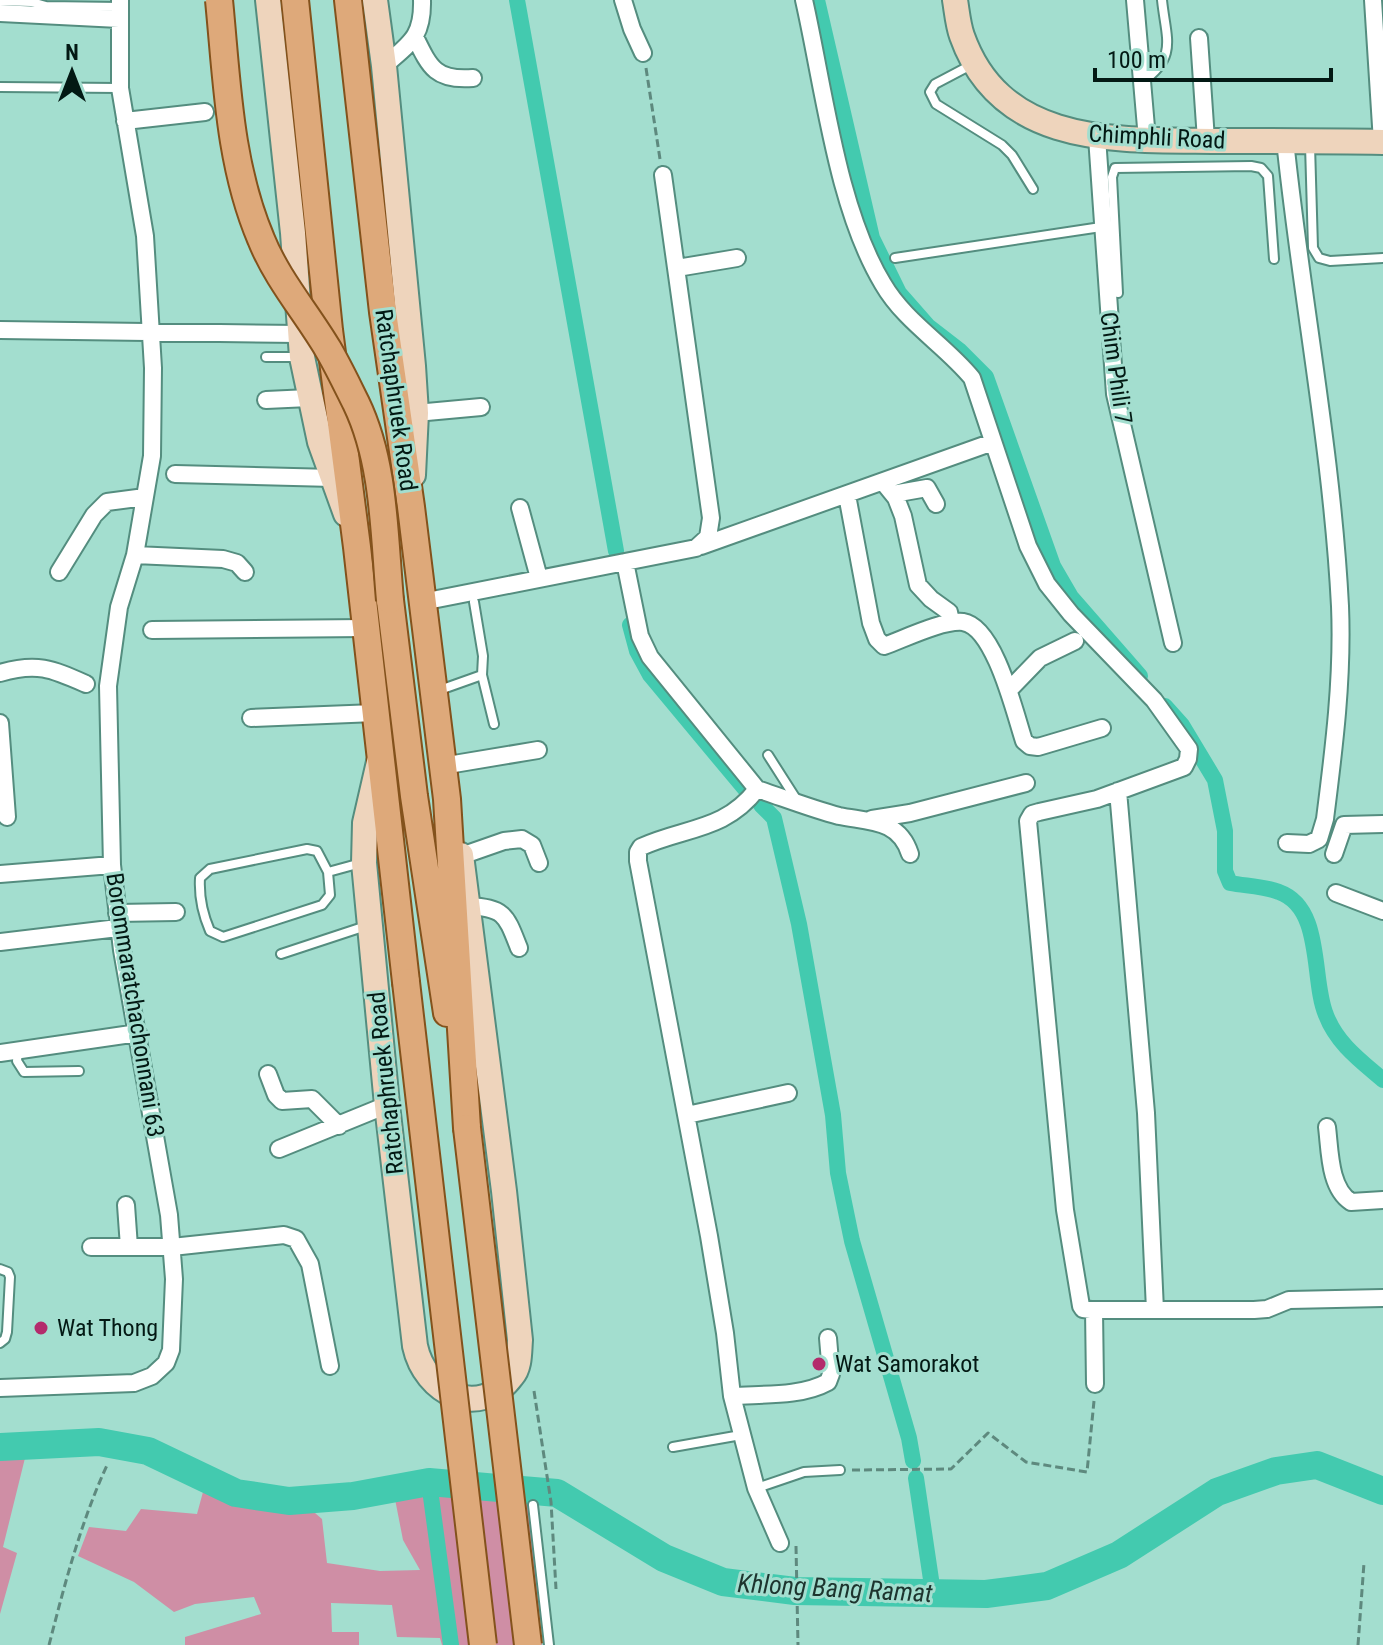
<svg xmlns="http://www.w3.org/2000/svg" width="1383" height="1645" viewBox="0 0 1383 1645" font-family="'Roboto Condensed',sans-serif">
<rect width="100%" height="100%" fill="#a3decf"/>
<path fill="#cf8ea5" d="M 0,1441 L 2,1441 L 3,1457 L 25,1458 L 3,1547 L 17,1553 L 0,1614 Z
M 457,1491 L 529,1494 L 542,1645 L 442,1645 L 440,1638 L 397,1637 L 392,1605 L 331,1603 L 332,1632 L 359,1632 L 359,1645 L 185,1645 L 185,1637 L 261,1614 L 254,1597 L 195,1604 L 174,1612 L 134,1582 L 78,1556 L 89,1527 L 126,1531 L 141,1509 L 197,1514 L 203,1492 L 284,1506 L 308,1507 L 322,1519 L 327,1563 L 380,1571 L 420,1570 L 403,1540 L 395,1499 L 421,1492 Z"/>
<g fill="none" stroke-linecap="round" stroke-linejoin="round">
<path stroke="#43caaf" stroke-width="16" d="M 517,0 L 616,551
M 817,0 L 872,238 L 899,293 L 928,326 L 959,350 L 986,377 L 1053,566 L 1071,597 L 1140,676
M 630,625 L 637,651 L 650,675 L 745,789
M 1165,706 L 1182,725 L 1215,780 L 1225,831 L 1225,871 L 1230,883 C 1246,886 1264,886 1279,892 C 1324,908 1311,980 1326,1015 C 1337,1044 1361,1061 1383,1080
M 761,805 L 774,818 L 799,924 L 833,1115 L 838,1173 L 852,1241 L 909,1438 L 913,1461
M 916,1478 L 933,1593
M 429,1482 L 451,1645"/>
<path stroke="#43caaf" stroke-width="28" d="M 0,1447 L 99,1442 L 148,1451 L 236,1493 L 289,1501 L 353,1496 L 429,1482 L 557,1493 L 664,1558 L 723,1582 L 795,1591 L 986,1594 L 1047,1586 L 1119,1555 L 1217,1492 L 1276,1471 L 1317,1465 L 1383,1491"/>
<defs>
<path id="lane" d="M 0,1 L 31,2 L 46,6 L 120,7
M 973,64 L 935,84 L 930,92 L 936,104 L 1002,145 L 1012,155 L 1033,189
M 1142,82 C 1178,57 1166,39 1162,0
M 0,87 L 119,88
M 1310,145 L 1313,248 L 1319,258 L 1330,261 L 1383,258
M 895,258 L 1101,227
M 1118,293 L 1112,177 L 1115,168 L 1251,166 L 1261,168 L 1268,176 L 1274,259
M 266,357 L 301,357
M 482,675 L 494,724
M 437,691 L 482,675 L 483,656 L 474,602
M 768,755 L 798,802
M 328,872 L 330,895 L 322,905 L 223,937 L 210,931 C 203,915 199,895 200,878 L 210,869 L 307,849 L 317,851 L 328,872 L 361,863
M 281,954 L 369,925
M 18,1050 L 17,1061 L 24,1072 L 79,1071
M 0,1269 L 8,1272 L 10,1277 L 7,1332 L 5,1339 L 0,1343
M 673,1447 L 741,1435
M 757,1488 L 804,1472 L 840,1470
M 533,1505 L 549,1645"/>
<path id="street" d="M 623,0 L 632,29 L 643,53
M 804,0 C 824,88 837,208 883,284 C 905,322 945,345 972,378 L 1028,546 L 1047,584 L 1071,614 L 1154,700 L 1189,749 L 1188,759 L 1184,767 L 1097,799 L 1039,812 L 1032,814 L 1028,821 L 1065,1210 L 1081,1306 L 1083,1309 L 1091,1310 L 1254,1310 L 1267,1309 L 1289,1300 L 1383,1298
M 1135,0 L 1147,139
M 1373,0 L 1382,142
M 0,13 L 119,19
M 415,37 C 430,68 436,81 473,78
M 1199,38 L 1206,140
M 384,66 C 410,43 423,37 422,0
M 125,121 L 205,112
M 1097,137 L 1115,394 L 1173,643
M 1285,140 C 1301,296 1332,450 1340,606 C 1343,678 1334,748 1325,819 L 1319,839 L 1309,844 L 1287,843
M 677,268 L 737,258
M 0,330 L 299,334
M 266,400 L 309,398
M 416,413 L 481,407
M 175,474 L 333,478
M 883,482 L 896,498 L 903,516 L 918,585 L 931,599 L 949,612 L 951,622
M 893,494 L 927,488 L 936,504
M 847,495 L 871,623 L 877,639 L 884,646 C 904,639 942,620 963,622 C 995,627 1015,714 1024,741 L 1030,746 L 1038,747 L 1102,728
M 520,508 L 539,578
M 701,546 L 993,442
M 135,555 L 223,559 L 237,563 L 245,572
M 625,562 L 640,636 L 650,657 L 757,789 C 725,831 685,827 641,847 L 638,852 L 638,861 L 709,1236 L 725,1333 L 732,1396 L 756,1488 L 780,1543
M 59,572 L 94,515 L 107,502 L 145,497
M 422,602 L 696,548 L 708,537 L 711,518 L 663,175
M 152,630 L 366,628
M 0,673 C 37,662 52,669 86,684
M 1009,690 L 1040,658 L 1075,641
M 251,718 L 375,713
M 0,723 L 7,817
M 442,766 L 538,750
M 757,789 C 784,798 812,809 839,816 C 869,822 899,819 910,854
M 1118,791 L 1146,1113 L 1155,1310
M 872,819 L 910,813 L 1026,783
M 1334,854 L 1344,825 L 1383,824
M 461,856 L 504,841 L 522,839 L 532,845 L 539,863
M 0,874 L 112,865
M 1336,893 L 1383,911
M 468,906 C 505,908 506,915 519,948
M 117,913 L 176,912
M 0,942 L 118,928
M 0,1053 L 138,1033
M 268,1074 L 276,1095 L 282,1101 L 312,1099 L 339,1126
M 687,1115 L 788,1093
M 1327,1127 C 1330,1150 1329,1188 1351,1202 L 1383,1200
M 279,1149 L 387,1105
M 126,1205 L 129,1247
M 91,1247 L 172,1247 L 284,1235 L 296,1239 L 310,1264 L 330,1366
M 1094,1310 L 1095,1384
M 0,1388 L 134,1383 L 152,1376 L 166,1363 L 171,1350 L 174,1279 L 169,1215 L 122,950 L 112,865 L 108,686 L 119,607 L 135,555 L 152,456 L 153,368 L 145,236 L 120,88 L 120,0
M 732,1396 C 762,1394 801,1397 828,1382 L 831,1374 L 828,1338"/>
<path id="secondary" d="M 268,0 L 293,233 L 302,357 L 320,442 L 346,514
M 375,0 L 384,66 L 413,366 L 416,413 L 413,475
M 955,0 C 957,12 958,25 962,36 C 1001,146 1115,140 1212,141 C 1269,141 1326,141 1383,142
M 379,762 L 365,823 L 364,863 L 387,1105 L 415,1346 C 425,1393 479,1421 512,1376 C 520,1367 519,1352 520,1340 L 504,1191 L 461,855"/>
<path id="primary" d="M 295,0 L 329,330 L 357,547 L 406,982
M 348,0 L 383,312 L 411,507 L 447,799 L 467,1128
M 390,600 L 414,796 L 447,1013"/>
</defs>
<use href="#lane" stroke="#548d7f" stroke-width="12"/>
<use href="#street" stroke="#548d7f" stroke-width="20"/>
<use href="#secondary" stroke="#548d7f" stroke-width="28"/>
<use href="#primary" stroke="#83521c" stroke-width="30"/>
<path stroke="#5e897e" stroke-width="3" stroke-dasharray="8 4" stroke-linecap="butt" d="M 646,68 L 660,159
M 534,1391 L 551,1502 L 556,1589
M 852,1470 L 951,1469 L 988,1433 L 1026,1462 L 1087,1472 L 1094,1401
M 796,1546 L 798,1645
M 49,1645 C 65,1583 81,1521 108,1463
M 1358,1645 L 1364,1563"/>
<use href="#lane" stroke="#fff" stroke-width="8"/>
<use href="#street" stroke="#fff" stroke-width="16"/>
<use href="#secondary" stroke="#eed4bc" stroke-width="24"/>
<use href="#primary" stroke="#dea97a" stroke-width="26"/>
<defs>
<path id="primary-bridge" d="M 219,0 C 227,81 229,164 261,239 C 277,279 306,312 328,349 C 338,366 347,385 356,403 C 385,463 384,535 390,600
M 406,982 L 483,1645
M 467,1128 L 528,1645"/>
</defs>
<use href="#primary-bridge" stroke="#83521c" stroke-width="30" stroke-linecap="butt"/>
<use href="#primary-bridge" stroke="#dea97a" stroke-width="26"/>
</g>
<g fill="#b32b6c" stroke="#a3decf" stroke-width="3">
<circle cx="41" cy="1328" r="8"/>
<circle cx="819" cy="1364" r="8"/>
</g>
<g text-anchor="middle" stroke-width="6" stroke-linejoin="round" paint-order="stroke">
<g font-size="24" fill="#031914" stroke="#a3decf">
<text transform="translate(1157 137) rotate(3)" y="8">Chimphli Road</text>
<text transform="translate(1116 368) rotate(82)" y="8">Chim Phili 7</text>
<text transform="translate(396 400) rotate(82)" y="8">Ratchaphruek Road</text>
<text transform="translate(135 1005) rotate(81)" y="8">Borommaratchachonnani 63</text>
<text transform="translate(386 1083) rotate(-96)" y="8">Ratchaphruek Road</text>
</g>
<g font-size="24" fill="#031914" stroke="#a3decf" text-anchor="start">
<text x="57" y="1336">Wat Thong</text>
<text x="835" y="1372">Wat Samorakot</text>
</g>
<g font-size="26" font-style="italic" fill="#1d342e" stroke="#a3decf">
<text transform="translate(835 1588) rotate(3)" y="9">Khlong Bang Ramat</text>
</g>
</g>
<g transform="translate(72 72)" stroke="#a3decf" stroke-width="6" paint-order="stroke">
<path d="M0-6L14 30L0 20L-14 30Z" fill="#031914"/>
<text y="-12" font-size="22" font-weight="bold" text-anchor="middle" fill="#031914">N</text>
</g>
<path d="M1095 68v12h236v-12" fill="none" stroke="#031914" stroke-width="4"/>
<text x="1107" y="68" font-size="24" fill="#031914" stroke="#a3decf" stroke-width="6" paint-order="stroke">100 m</text>
</svg>
